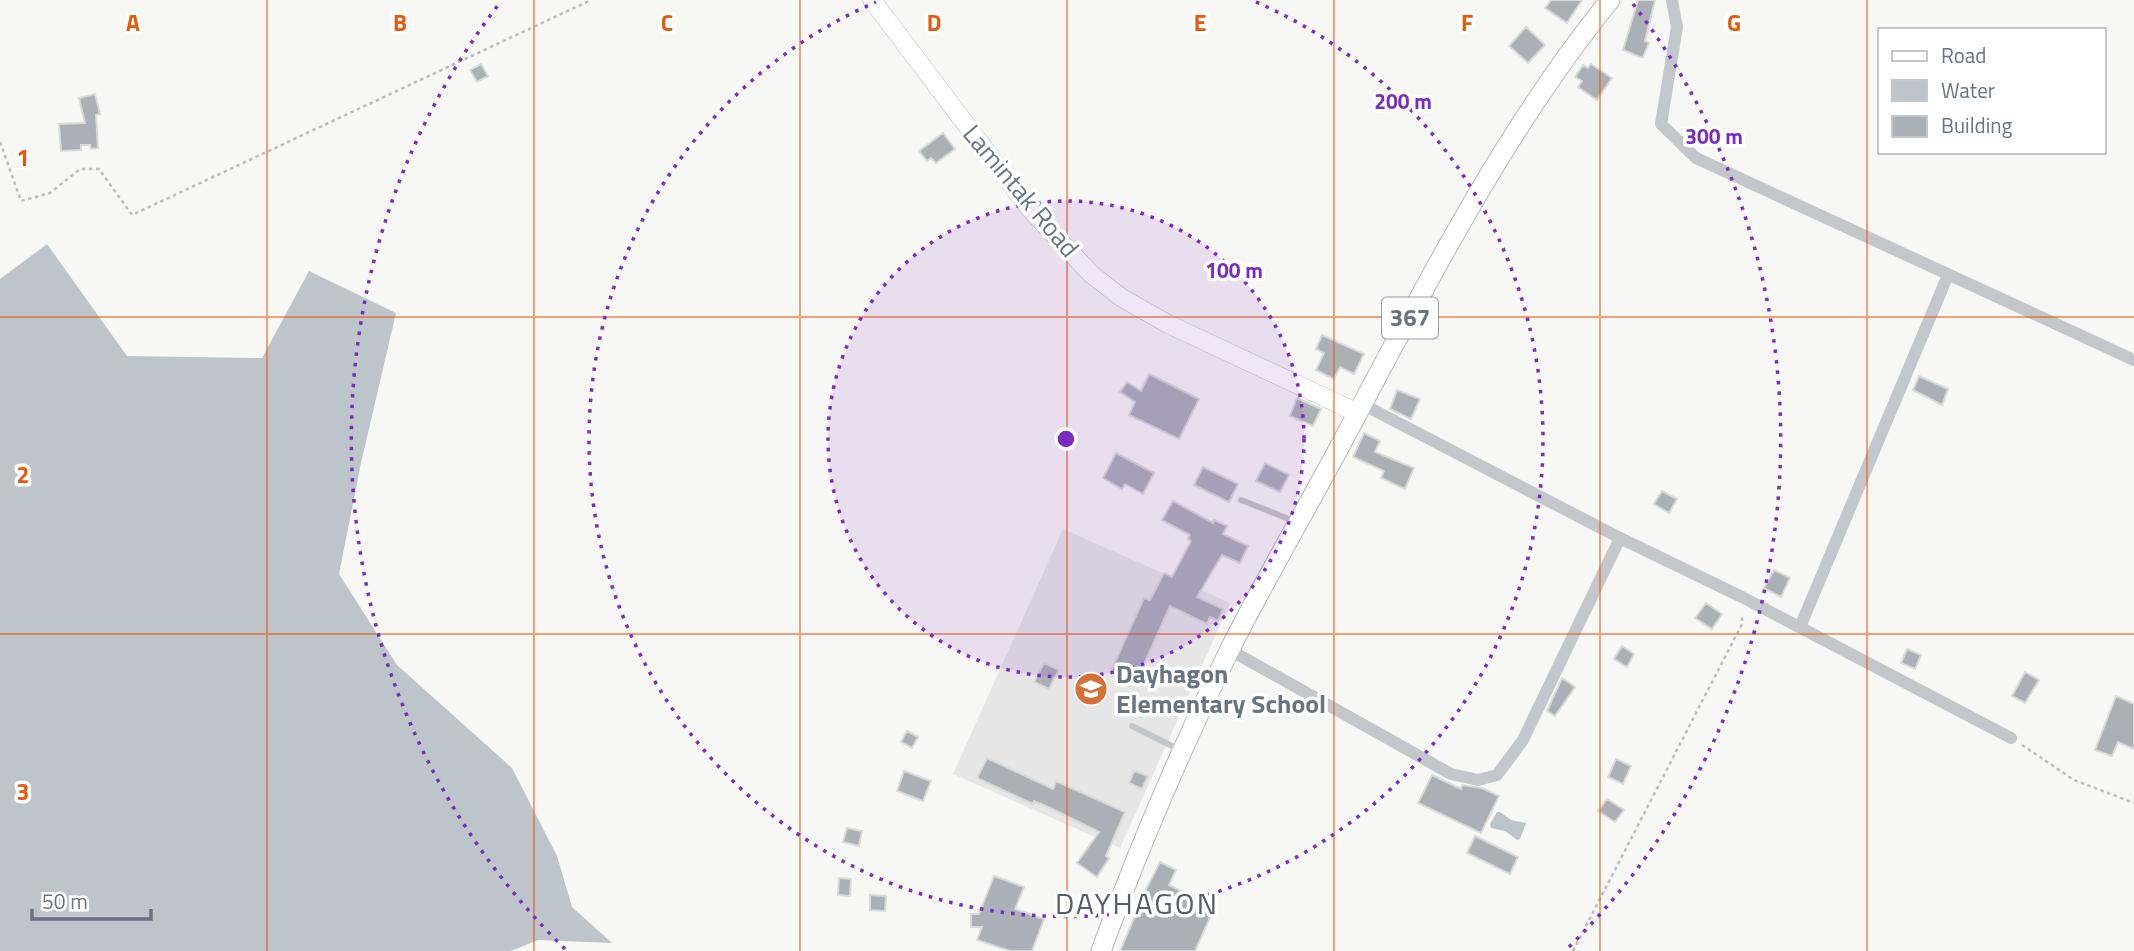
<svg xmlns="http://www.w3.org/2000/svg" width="2134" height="951" viewBox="0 0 2134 951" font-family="'Titillium Web',sans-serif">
<rect width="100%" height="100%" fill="#f7f7f5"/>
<path fill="#e5e6e5" d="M 1063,529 L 1230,603 L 1120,848 L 953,774 Z"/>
<path fill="#bdc5cb" d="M 47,244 L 127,356 L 262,358 L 309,271 L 396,313 L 361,463 L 339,574 L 397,665 L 512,768 L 557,856 L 572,907 L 612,943 L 538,940 L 511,951 L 0,951 L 0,279 Z
M 1497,812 L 1500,812 L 1511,820 L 1526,823 L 1520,839 L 1517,840 L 1505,831 L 1491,828 L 1490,824 Z"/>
<path fill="#abb0b7" stroke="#d9d9d7" stroke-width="2" d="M 1551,0 L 1582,0 L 1567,23 L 1545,8 Z
M 1638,0 L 1655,0 L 1645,41 L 1649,43 L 1643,57 L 1640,57 L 1623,50 Z
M 1526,27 L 1545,45 L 1528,63 L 1509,46 Z
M 481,64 L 488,76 L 477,82 L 470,70 Z
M 1591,64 L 1612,78 L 1597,100 L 1578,87 L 1582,81 L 1575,77 L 1583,65 L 1588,68 Z
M 95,94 L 100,114 L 96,115 L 98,148 L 91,149 L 90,145 L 81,145 L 81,150 L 61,151 L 59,124 L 85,123 L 79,98 Z
M 943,133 L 955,149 L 936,163 L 931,158 L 927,161 L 919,151 Z
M 1322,335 L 1364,354 L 1354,374 L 1340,367 L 1334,379 L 1316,370 L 1324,353 L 1316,349 Z
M 1149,374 L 1199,399 L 1179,439 L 1129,415 L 1135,402 L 1120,392 L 1127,382 L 1141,391 Z
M 1919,376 L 1948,389 L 1942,405 L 1913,390 Z
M 1397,390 L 1420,399 L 1411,419 L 1390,409 Z
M 1297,398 L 1321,409 L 1313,426 L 1290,416 Z
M 1364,433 L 1380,441 L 1375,452 L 1414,468 L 1405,489 L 1381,478 L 1384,471 L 1353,457 Z
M 1116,453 L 1154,473 L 1143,494 L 1125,484 L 1122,489 L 1103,478 Z
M 1265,463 L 1289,475 L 1280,492 L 1256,481 Z
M 1203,467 L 1238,484 L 1229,502 L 1194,485 Z
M 1662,491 L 1677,499 L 1669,513 L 1654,504 Z
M 1173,501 L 1213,523 L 1214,520 L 1227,526 L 1223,534 L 1248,546 L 1240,563 L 1222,555 L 1197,597 L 1223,609 L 1218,621 L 1210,617 L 1207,624 L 1170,606 L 1136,682 L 1111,671 L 1144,598 L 1150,600 L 1164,573 L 1172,577 L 1191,541 L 1188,539 L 1190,535 L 1162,520 Z
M 1774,570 L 1790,578 L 1781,597 L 1764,588 Z
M 1706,603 L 1722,614 L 1712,629 L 1695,618 Z
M 1622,646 L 1634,654 L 1627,667 L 1614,659 Z
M 1907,649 L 1921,655 L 1915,669 L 1901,663 Z
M 1044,663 L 1059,670 L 1049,689 L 1034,682 Z
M 2025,672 L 2039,680 L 2025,703 L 2012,696 Z
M 1562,678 L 1575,687 L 1555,716 L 1547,711 Z
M 2116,696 L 2134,704 L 2134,749 L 2118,742 L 2112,756 L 2095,750 Z
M 907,731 L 918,737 L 912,748 L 901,742 Z
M 987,758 L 1053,789 L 1056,781 L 1125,812 L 1106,856 L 1109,858 L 1097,877 L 1077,863 L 1099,832 L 1048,807 L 1034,801 L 1033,804 L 977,778 Z
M 1616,759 L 1631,766 L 1623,784 L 1608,777 Z
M 904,771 L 931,781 L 923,801 L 897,791 Z
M 1134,771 L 1148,776 L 1142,789 L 1129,783 Z
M 1432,775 L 1461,789 L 1462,785 L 1482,788 L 1499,796 L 1481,833 L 1418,803 Z
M 1607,799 L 1624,810 L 1615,822 L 1598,811 Z
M 847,828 L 862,831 L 859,846 L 843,842 Z
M 1475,836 L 1518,857 L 1510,874 L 1467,853 Z
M 1160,862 L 1176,870 L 1169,885 L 1196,899 L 1194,903 L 1213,911 L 1195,951 L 1120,951 L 1136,914 L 1134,913 Z
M 994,876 L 1024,887 L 1015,909 L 1044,919 L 1032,951 L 1010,951 L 977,940 L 982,927 L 971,927 L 971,914 L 979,914 Z
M 839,878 L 851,879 L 850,896 L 838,895 Z
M 870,895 L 886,896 L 885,911 L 870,910 Z"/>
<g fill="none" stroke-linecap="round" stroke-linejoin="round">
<defs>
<path id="secondary" d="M 872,0 L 1029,208 L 1091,274 L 1122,298 L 1168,324 L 1358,413"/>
<path id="primary" d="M 1101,951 C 1138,849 1181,749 1229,651 C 1266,577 1309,505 1348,431 C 1427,283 1504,131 1610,0"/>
</defs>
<use href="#secondary" stroke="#b6b9be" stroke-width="19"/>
<use href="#primary" stroke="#b5b8bc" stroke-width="21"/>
<path stroke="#bbbdc0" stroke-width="2.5" stroke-dasharray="3.5 3.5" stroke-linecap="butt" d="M 0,142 L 21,201 L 50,193 L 80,169 L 99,169 L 132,215 L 591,0
M 2022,745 L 2074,780 L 2134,803
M 1573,951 L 1742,624 L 1742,614"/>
<path stroke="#c3c6ca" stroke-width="6" d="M 1241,500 L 1294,521
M 1132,726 L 1180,750"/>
<path stroke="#c3c6ca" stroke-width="12" d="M 1672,0 L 1677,27 L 1661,124 L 1696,158 L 2134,360
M 1362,404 L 1620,538 L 1742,597 L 2011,738
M 1800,627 L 1948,275
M 1230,650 L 1451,774 L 1478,780 L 1497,775 L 1523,740 L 1620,538"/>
<use href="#secondary" stroke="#fff" stroke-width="18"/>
<use href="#primary" stroke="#fff" stroke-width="19"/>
</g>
<path fill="none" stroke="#e8590c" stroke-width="2" stroke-opacity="0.55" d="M 267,0 L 267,951M 534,0 L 534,951M 800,0 L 800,951M 1067,0 L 1067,951M 1334,0 L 1334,951M 1600,0 L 1600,951M 1867,0 L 1867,951M 0,317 L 2134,317M 0,634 L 2134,634"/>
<circle cx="1066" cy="439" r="238" fill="#7b2cbf" fill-opacity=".12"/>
<g fill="none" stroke="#7b2cbf" stroke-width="3.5" stroke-dasharray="3.5 7">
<circle cx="1066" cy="439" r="238"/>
<path d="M1256 2A477 477 0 1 1 876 2"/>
<path d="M565 949A715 715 0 0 1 499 4M1633 4A715 715 0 0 1 1567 949"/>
</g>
<defs>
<symbol id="school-disc" viewBox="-11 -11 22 22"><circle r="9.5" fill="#d67036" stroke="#fff"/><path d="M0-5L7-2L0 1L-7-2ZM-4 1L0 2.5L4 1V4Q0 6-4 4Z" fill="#fff"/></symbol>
</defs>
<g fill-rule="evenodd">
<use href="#school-disc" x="1072" y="670" width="38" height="38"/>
</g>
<g text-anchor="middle" stroke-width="7" stroke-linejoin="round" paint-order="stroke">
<rect fill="#fff" stroke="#969ea8" stroke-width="2" x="1382" y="297.5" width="56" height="41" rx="5"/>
<g font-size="24" font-weight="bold" fill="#697483">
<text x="1410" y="326">367</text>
</g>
<g font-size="26" fill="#697483" stroke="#fff">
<text transform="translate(1021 191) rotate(50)" y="9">Lamintak Road</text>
</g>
<g font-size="26" font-weight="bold" fill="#697483" stroke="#fff" text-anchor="start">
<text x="1116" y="683">Dayhagon<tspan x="1116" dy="30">Elementary School</tspan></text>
</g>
<g font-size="30" letter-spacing="2" fill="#565e69" stroke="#fff">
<text x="1137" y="914">DAYHAGON</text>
</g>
</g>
<g font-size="23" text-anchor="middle" font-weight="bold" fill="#e8590c" stroke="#fff" stroke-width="7" stroke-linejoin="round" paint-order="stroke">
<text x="133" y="31">A</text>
<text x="400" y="31">B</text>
<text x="667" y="31">C</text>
<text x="934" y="31">D</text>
<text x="1200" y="31">E</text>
<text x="1467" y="31">F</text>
<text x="1734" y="31">G</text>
<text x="23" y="166">1</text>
<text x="23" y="483">2</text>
<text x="23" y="800">3</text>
</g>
<circle cx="1066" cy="439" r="10" fill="#7b2cbf" stroke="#fff" stroke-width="3.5"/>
<g font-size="21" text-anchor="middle" font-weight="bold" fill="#7b2cbf" stroke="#fff" stroke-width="7" stroke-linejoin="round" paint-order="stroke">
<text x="1403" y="109">200 m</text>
<text x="1714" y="144">300 m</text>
<text x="1234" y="278">100 m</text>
</g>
<rect x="1878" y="28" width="228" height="126" fill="#ffffff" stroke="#c3c7cd" stroke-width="2"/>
<rect x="1892" y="51" width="35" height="10" fill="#ffffff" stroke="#c3c7cd" stroke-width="2"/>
<text x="1941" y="63" font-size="21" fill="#697483">Road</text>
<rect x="1892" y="80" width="35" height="21" fill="#bdc5cb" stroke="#c3c7cd" stroke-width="2"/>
<text x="1941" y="98" font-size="21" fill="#697483">Water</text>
<rect x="1892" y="116" width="35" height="21" fill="#abb0b7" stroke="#c3c7cd" stroke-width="2"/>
<text x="1941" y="133" font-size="21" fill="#697483">Building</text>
<path d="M32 909v10h119v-10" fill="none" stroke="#697483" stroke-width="3.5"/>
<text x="42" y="909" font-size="21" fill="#697483" stroke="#ffffff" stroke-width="5" paint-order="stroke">50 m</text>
</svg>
